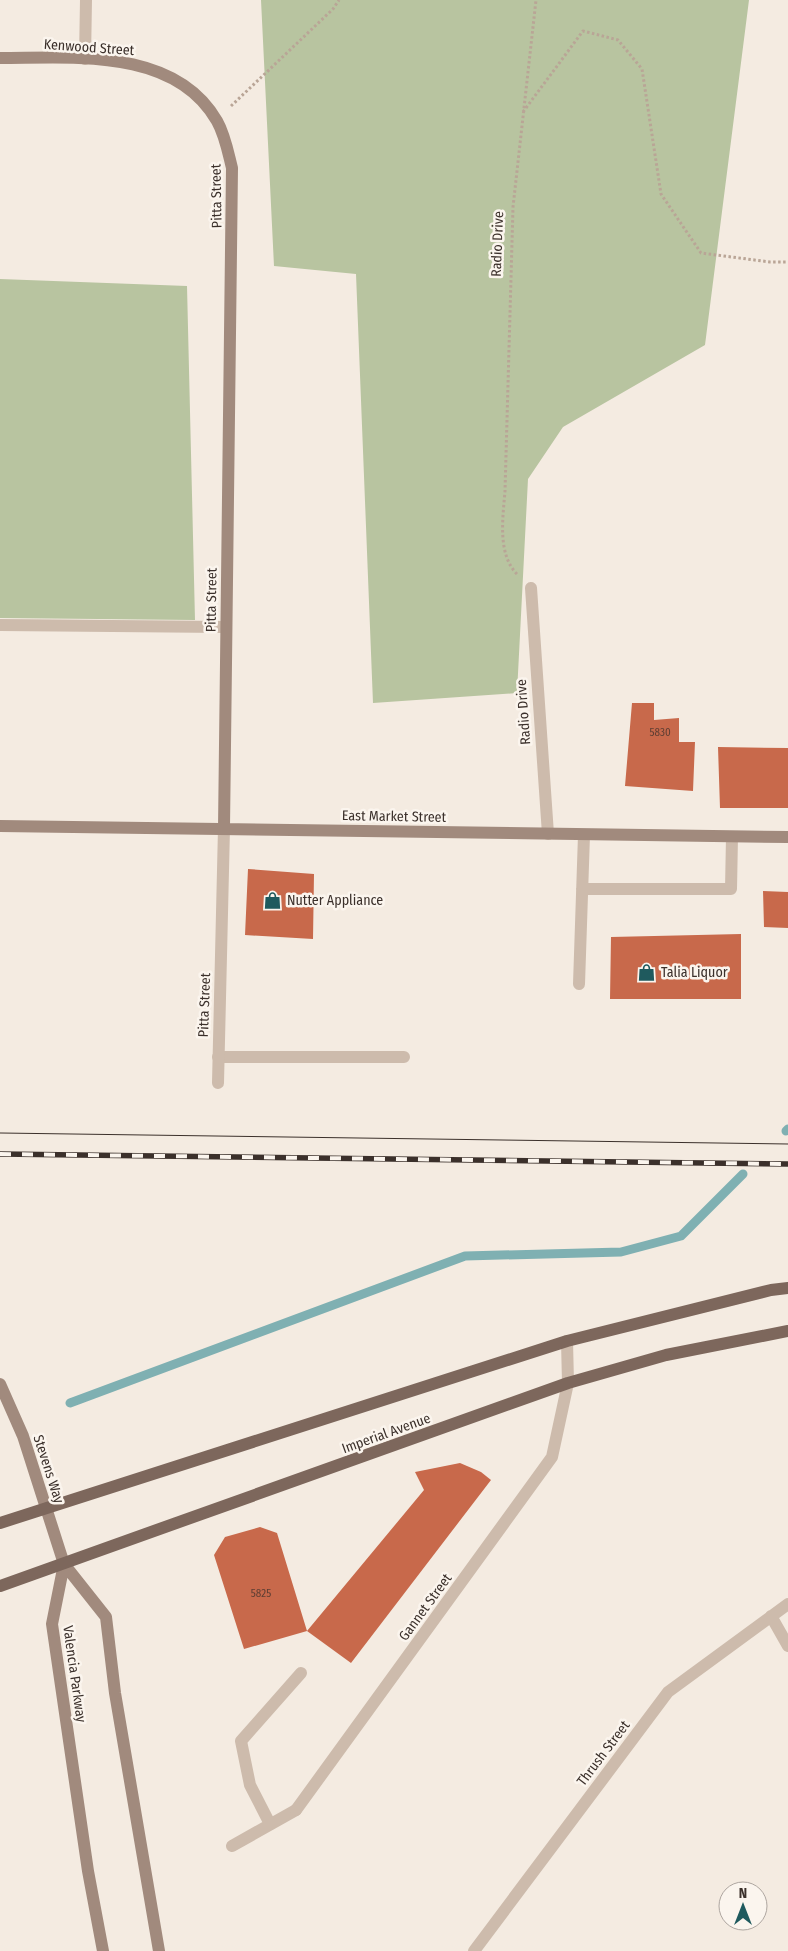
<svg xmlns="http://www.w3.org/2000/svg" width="788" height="1951" viewBox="0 0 788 1951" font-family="'Fira Sans Condensed',sans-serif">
<rect width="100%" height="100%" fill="#f4ebe1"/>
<path fill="#b8c4a0" d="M 261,0 L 749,0 L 705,345 L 563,427 L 528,479 L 517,693 L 373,703 L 356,274 L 274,266 Z
M 0,279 L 187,286 L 195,620 L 0,618 Z"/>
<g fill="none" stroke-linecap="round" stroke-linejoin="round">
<path stroke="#7fb0b2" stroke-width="9" d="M 786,1131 L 788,1129
M 70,1403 L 465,1256 L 621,1252 L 681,1236 L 743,1174"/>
</g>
<path fill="#c8694b" d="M 632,703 L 654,703 L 654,720 L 679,718 L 679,742 L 695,742 L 693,791 L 625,786 Z
M 718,747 L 788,748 L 788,808 L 720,808 Z
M 248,869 L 314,874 L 313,939 L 245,935 Z
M 763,891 L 788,892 L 788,928 L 764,927 Z
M 741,934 L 741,999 L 610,999 L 611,937 Z
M 460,1463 L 481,1472 L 491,1480 L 351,1663 L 307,1631 L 424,1490 L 415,1472 Z
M 260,1527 L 277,1533 L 307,1631 L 244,1649 L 214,1555 L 225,1537 Z"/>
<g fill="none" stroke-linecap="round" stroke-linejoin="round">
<path stroke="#b9a596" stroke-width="3" stroke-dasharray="2.5 2.5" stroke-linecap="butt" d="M 231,106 L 333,9 L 339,0
M 523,112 L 583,31 L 618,40 L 642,69 L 661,194 L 701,253 L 770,262 L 788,262
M 517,574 C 497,554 503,517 505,491 L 513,207 L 536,0"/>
<path stroke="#cdbbac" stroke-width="12" d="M 0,625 L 225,627
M 582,889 L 731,889 L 732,837
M 579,984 L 584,835
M 218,1057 L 404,1057
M 270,1824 L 250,1785 L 241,1741 L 301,1673
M 232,1846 L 296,1810"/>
<path stroke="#cdbbac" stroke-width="12" d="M 85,59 L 86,0
M 531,588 L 548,834
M 218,1083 L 224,828
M 771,1616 L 788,1646
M 296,1810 L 552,1457 L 568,1383 L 567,1341
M 474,1951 L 668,1692 L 788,1604"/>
<path stroke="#a18a7d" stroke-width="12" d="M 0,58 C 72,58 175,47 217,121 C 225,135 228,152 232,168 L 224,828
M 0,826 L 788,837
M 0,1384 L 23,1436 L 64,1564 L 106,1617 L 115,1693 L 159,1951
M 64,1564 L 52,1624 L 88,1871 L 103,1951"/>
<path stroke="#7d675c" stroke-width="12" d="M 0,1523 L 567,1341 L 771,1290 L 788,1288
M 0,1586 L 568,1383 L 666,1355 L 788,1331"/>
<path stroke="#3b302b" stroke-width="1" d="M 0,1133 L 788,1144"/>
<defs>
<path id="rail" d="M 0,1154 L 788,1164"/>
</defs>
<use href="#rail" stroke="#3b302b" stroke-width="5.5"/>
<use href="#rail" stroke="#fbf5ee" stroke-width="4" stroke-dasharray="11" stroke-linecap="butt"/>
</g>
<defs>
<symbol id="shop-bare" viewBox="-9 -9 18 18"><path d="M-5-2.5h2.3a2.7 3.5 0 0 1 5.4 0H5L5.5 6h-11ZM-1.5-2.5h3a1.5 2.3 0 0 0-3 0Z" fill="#1f5a5e" stroke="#fbf5ee" stroke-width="2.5" paint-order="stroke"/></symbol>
</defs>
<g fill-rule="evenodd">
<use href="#shop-bare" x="260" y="888" width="25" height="25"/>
<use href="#shop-bare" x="634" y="960" width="25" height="25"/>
</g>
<g text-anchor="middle" stroke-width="5" stroke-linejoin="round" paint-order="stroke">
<g font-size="11" fill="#5e3e33">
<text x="660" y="736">5830</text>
<text x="261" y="1597">5825</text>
</g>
<g font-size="14" fill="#3b302b" stroke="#fbf5ee">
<text transform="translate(89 47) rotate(4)" y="5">Kenwood Street</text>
<text transform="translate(216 196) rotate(-91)" y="5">Pitta Street</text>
<text transform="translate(497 244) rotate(-88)" y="5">Radio Drive</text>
<text transform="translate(211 600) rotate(-89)" y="5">Pitta Street</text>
<text transform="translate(523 712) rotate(-94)" y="5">Radio Drive</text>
<text transform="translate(394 816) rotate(1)" y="5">East Market Street</text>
<text transform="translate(204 1005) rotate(-88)" y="5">Pitta Street</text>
<text transform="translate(386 1433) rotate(-20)" y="5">Imperial Avenue</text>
<text transform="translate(49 1469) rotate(72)" y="5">Stevens Way</text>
<text transform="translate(425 1607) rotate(-54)" y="5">Gannet Street</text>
<text transform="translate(75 1674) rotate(82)" y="5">Valencia Parkway</text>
<text transform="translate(603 1753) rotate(-53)" y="5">Thrush Street</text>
</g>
<g font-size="14" fill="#3b302b" stroke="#fbf5ee" text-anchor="start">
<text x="287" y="905">Nutter Appliance</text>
<text x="661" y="977">Talia Liquor</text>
</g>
</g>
<g transform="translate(743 1906)"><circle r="24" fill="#fbf5ee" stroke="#aea6a0"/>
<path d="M0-4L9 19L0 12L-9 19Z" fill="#1f5a5e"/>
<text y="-8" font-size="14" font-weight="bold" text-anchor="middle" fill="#3b302b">N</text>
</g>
</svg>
